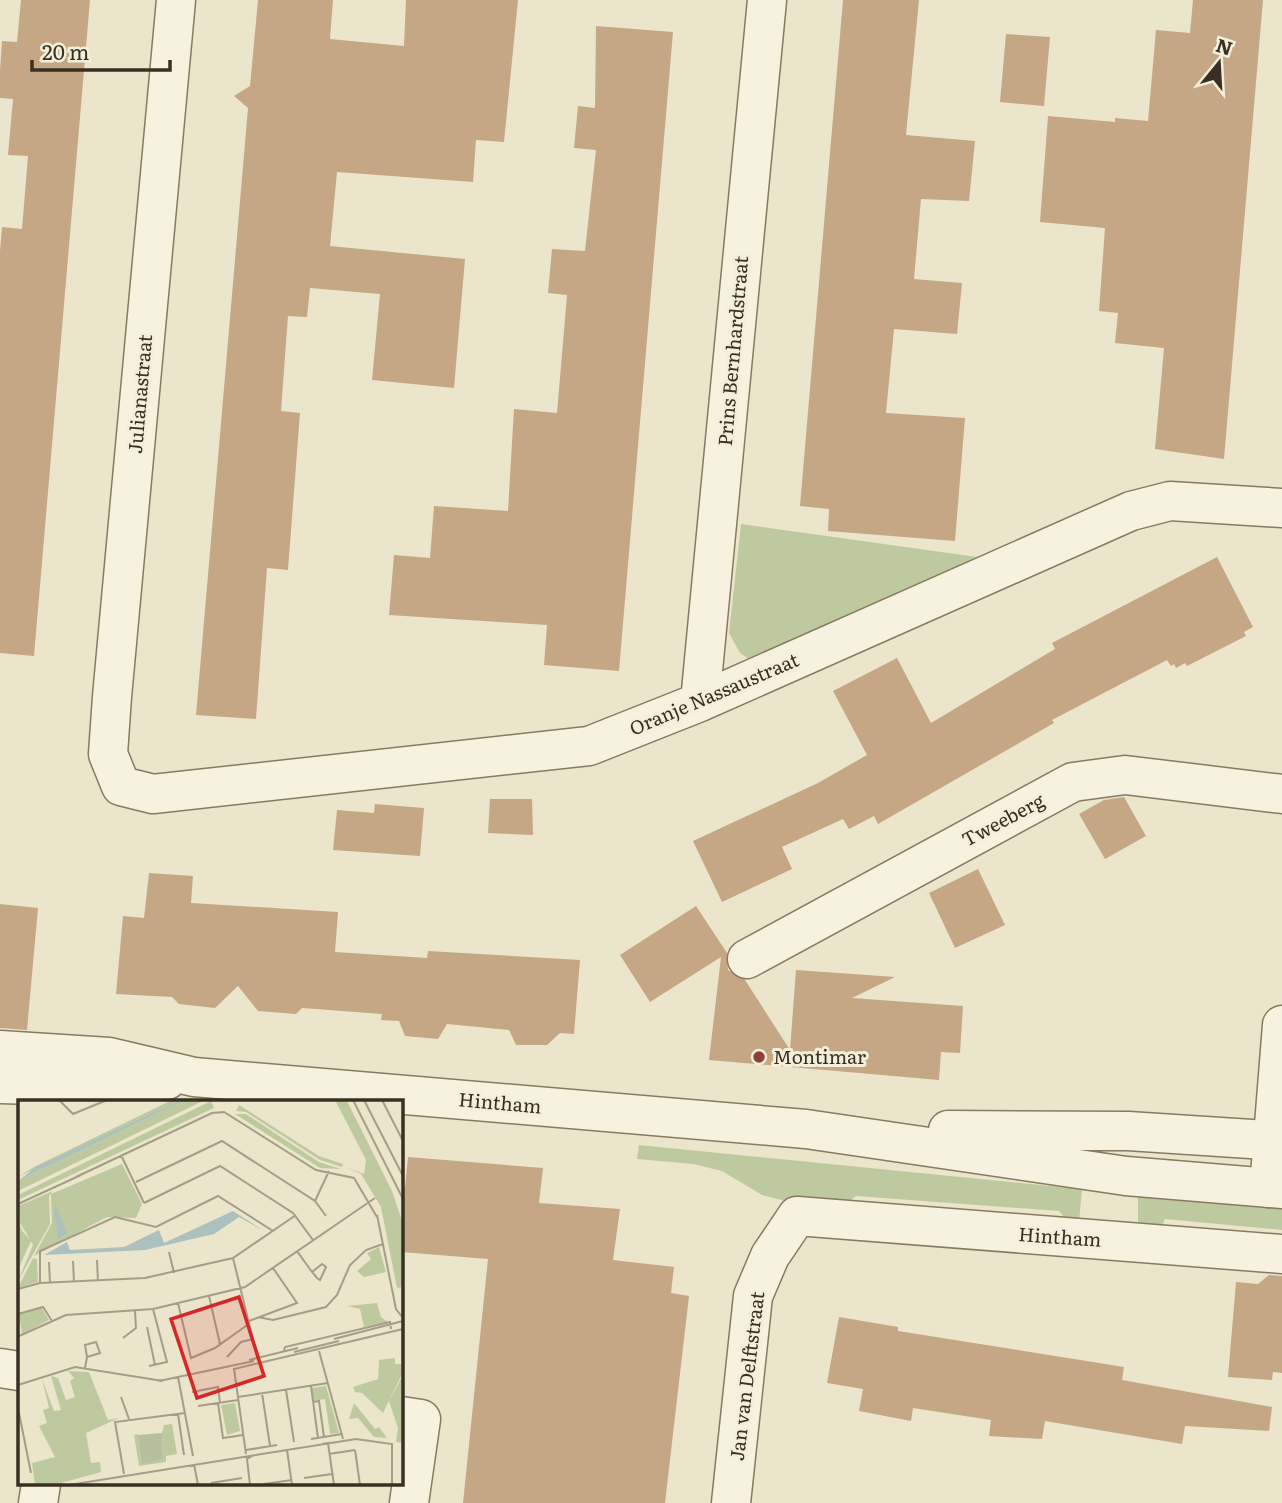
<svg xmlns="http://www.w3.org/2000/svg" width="1282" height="1503" viewBox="0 0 1282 1503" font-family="Literata,serif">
<rect width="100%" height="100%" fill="#ebe5cc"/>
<path fill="#bfc9a0" d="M 741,524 L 977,557 L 753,662 L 740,653 L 729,633 Z
M 639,1145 L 1082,1189 L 1079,1222 L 1068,1222 L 1059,1211 L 856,1196 L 841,1208 L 797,1204 L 762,1195 L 722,1171 L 693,1164 L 637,1159 Z
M 1138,1195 L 1282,1207 L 1282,1230 L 1165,1219 L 1162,1226 L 1151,1229 L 1138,1222 Z"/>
<path fill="#c5a786" d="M 21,0 L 90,0 L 34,656 L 0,653 L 0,251 L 2,227 L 22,229 L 28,156 L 8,155 L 13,99 L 0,98 L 0,70 L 2,41 L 17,42 Z
M 258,0 L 333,0 L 330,39 L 404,46 L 406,0 L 518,0 L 504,142 L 476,140 L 473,182 L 337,172 L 330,246 L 465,259 L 454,388 L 372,380 L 380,294 L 310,288 L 307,317 L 288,316 L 281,411 L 300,413 L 288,570 L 267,568 L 256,719 L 196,715 L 248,108 L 234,96 L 250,86 Z
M 843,0 L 919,0 L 906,135 L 975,141 L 969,201 L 921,199 L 914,279 L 962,283 L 957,334 L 894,329 L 886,413 L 965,418 L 955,541 L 828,531 L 829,509 L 800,506 Z
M 1193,0 L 1263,0 L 1224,459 L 1155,449 L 1164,348 L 1115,343 L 1118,313 L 1099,311 L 1105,228 L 1040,222 L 1048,116 L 1115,122 L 1115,118 L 1148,121 L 1156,30 L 1190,33 Z
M 596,26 L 673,32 L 619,671 L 544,665 L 547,625 L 389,615 L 394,555 L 430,558 L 434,506 L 508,511 L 514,409 L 557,413 L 567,295 L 548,293 L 552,249 L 585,251 L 596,150 L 574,148 L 578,106 L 595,108 Z
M 1006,34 L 1050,37 L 1044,106 L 1000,102 Z
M 1217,557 L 1253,627 L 1244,632 L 1246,636 L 1187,666 L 1185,663 L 1176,668 L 1174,664 L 1171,666 L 1167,660 L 1052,720 L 1054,723 L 878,824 L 874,816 L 849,829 L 843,819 L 782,847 L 792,869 L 722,902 L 693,841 L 818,783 L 867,755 L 833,691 L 897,658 L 931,723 L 1055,649 L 1052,643 Z
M 1124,797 L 1146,836 L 1105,859 L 1079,814 L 1104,800 Z
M 490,799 L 532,799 L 533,835 L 488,833 Z
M 375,804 L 424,808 L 420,856 L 333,850 L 337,810 L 374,813 Z
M 978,869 L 1005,925 L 955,948 L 929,893 Z
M 149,873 L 193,876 L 191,903 L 338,912 L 335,952 L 427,958 L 428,951 L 580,960 L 574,1034 L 560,1033 L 547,1045 L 516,1045 L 509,1030 L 447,1024 L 438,1039 L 405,1036 L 399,1021 L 381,1020 L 382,1014 L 302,1008 L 296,1014 L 258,1011 L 238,986 L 215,1008 L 179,1004 L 172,997 L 116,994 L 123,916 L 144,918 Z
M 0,904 L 38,908 L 27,1030 L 0,1028 Z
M 696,906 L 727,953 L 728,970 L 745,980 L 790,1050 L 796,970 L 895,977 L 852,998 L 963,1006 L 960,1053 L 941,1052 L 939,1080 L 709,1060 L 721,957 L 650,1002 L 620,955 Z
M 408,1157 L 543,1168 L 539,1203 L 620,1209 L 613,1260 L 674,1267 L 671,1293 L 689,1296 L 665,1503 L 463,1503 L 488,1259 L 401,1252 L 401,1188 L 405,1188 Z
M 1269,1275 L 1282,1276 L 1282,1373 L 1273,1372 L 1272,1380 L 1228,1377 L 1236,1282 L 1258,1284 Z
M 839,1317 L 898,1327 L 898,1331 L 1124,1367 L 1122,1380 L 1272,1407 L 1269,1431 L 1185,1426 L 1182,1444 L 1045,1421 L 1042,1439 L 989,1436 L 991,1420 L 913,1408 L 911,1421 L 859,1411 L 863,1389 L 827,1383 Z"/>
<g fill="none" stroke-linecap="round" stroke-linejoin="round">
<defs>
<path id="minor" d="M 176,0 L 112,697 L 108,754 L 121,786 L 153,794 L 589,746 L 700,702 L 1131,511 L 1170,501 L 1282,508
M 700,702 L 767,0
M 747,959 L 1073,782 L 1125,775 L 1282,794
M 1269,1188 L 1282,1025
M 0,1368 L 19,1371
M 401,1416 L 421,1419 L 409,1503
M 38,1503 L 41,1484
M 731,1503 L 753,1296 L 770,1256 L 797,1216 L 1282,1254"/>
<path id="tertiary" d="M 0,1050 L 109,1057 L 194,1077 L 806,1129 L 1126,1176 L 1282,1189
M 0,1084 L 108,1087 L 167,1080
M 948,1130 L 1128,1131 L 1282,1141"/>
</defs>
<use href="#minor" stroke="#877a61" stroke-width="41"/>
<use href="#tertiary" stroke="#877a61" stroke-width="41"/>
<use href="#minor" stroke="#f6f2df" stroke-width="38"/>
<use href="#tertiary" stroke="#f6f2df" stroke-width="38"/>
</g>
<circle fill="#904037" stroke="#f3efdb" stroke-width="2.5" cx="759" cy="1057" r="7"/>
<g text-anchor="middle" stroke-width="6" stroke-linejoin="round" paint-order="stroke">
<g font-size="19" fill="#393023" stroke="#f3efdb">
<text transform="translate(733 351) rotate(-85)" y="7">Prins Bernhardstraat</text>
<text transform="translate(140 394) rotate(-85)" y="7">Julianastraat</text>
<text transform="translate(714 694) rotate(-23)" y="7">Oranje Nassaustraat</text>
<text transform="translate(1003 820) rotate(-28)" y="7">Tweeberg</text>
<text transform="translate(500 1103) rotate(5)" y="7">Hintham</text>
<text transform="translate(1060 1237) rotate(4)" y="7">Hintham</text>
<text transform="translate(747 1376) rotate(-83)" y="7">Jan van Delftstraat</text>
</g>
<g font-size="19" fill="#393023" stroke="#f3efdb" text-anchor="start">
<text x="773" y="1064">Montimar</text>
</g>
</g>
<g transform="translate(18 1100)">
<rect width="385" height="385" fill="#ebe5cc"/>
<path d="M 154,0 L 163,0 L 0,77 L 16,67 ZM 167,0 L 187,0 L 0,91 L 0,81 ZM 317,0 L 329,1 L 374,91 L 385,124 L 385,187 L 379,188 L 363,107 L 343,74 L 327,67 L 346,74 L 348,60 ZM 193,1 L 196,8 L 0,100 L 0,95 ZM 221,5 L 301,56 L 325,64 L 324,67 L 302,60 L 228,12 L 218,11 ZM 217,14 L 228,14 L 301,62 L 323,69 L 302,68 ZM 104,64 L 124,104 L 118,118 L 89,117 L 16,156 L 34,123 L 33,94 ZM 35,91 L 31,96 L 32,124 L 0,181 L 15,145 L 13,141 L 0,170 L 0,119 L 4,131 L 12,139 L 2,123 L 0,106 ZM 361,147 L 368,172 L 346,177 L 339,171 L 353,159 L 349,153 ZM 15,158 L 19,159 L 20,182 L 0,188 ZM 359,203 L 363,217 L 370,222 L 346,227 L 342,209 L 329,206 ZM 23,207 L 31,220 L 4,234 L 1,215 ZM 385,257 L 385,272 L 365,313 L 344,293 L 337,292 L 335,287 L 360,279 L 361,260 L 377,258 L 377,264 L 384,264 ZM 50,271 L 71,272 L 90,320 L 101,318 L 68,333 L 73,363 L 82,362 L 83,372 L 36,385 L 17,385 L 14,363 L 37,357 L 21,326 L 29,323 L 25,310 L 31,308 L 24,279 L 36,311 L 43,310 L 33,276 L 40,278 L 48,300 L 57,297 L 52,281 L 56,278 ZM 385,275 L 385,343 L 378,342 L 380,328 L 371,301 ZM 308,286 L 321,333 L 312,334 L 307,299 L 295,301 L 293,288 ZM 217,303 L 222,331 L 209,335 L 203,305 ZM 336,303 L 357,329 L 361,327 L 369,338 L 356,337 L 340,318 L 331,319 ZM 154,324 L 159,354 L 148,356 L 148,362 L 121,366 L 116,335 L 120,334 L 124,363 L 145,360 L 144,333 L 146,325 Z" fill="#bfc9a0"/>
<path d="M 144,333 L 145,360 L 124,364 L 120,335 Z" fill="#b7bf9e"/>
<path d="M 163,0 L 167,0 L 0,81 L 18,67 ZM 39,107 L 49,133 L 40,139 L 36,110 ZM 215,111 L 246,131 L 221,117 L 196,134 L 127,150 L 26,155 L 49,142 L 52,150 L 106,147 L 141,130 L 146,143 Z" fill="#acc1bd"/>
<path fill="none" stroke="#a49d88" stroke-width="2" d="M 41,0 L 55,14 L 89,0M 335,0 L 385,99M 346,0 L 385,76M 364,0 L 385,41M 103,55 L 126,103M 58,77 L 194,13 L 206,12 L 298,70 L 336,78 L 359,117M 118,82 L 204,41 L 297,101 L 308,116M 297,101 L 311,71M 126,103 L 202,66 L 275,113 L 295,140M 0,104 L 63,75M 359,115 L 378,209 L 385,218M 279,151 L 294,172 L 299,178 L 302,180 L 308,167 L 304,164 L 294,172M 151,152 L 156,173M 215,158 L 240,260M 79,160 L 80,181M 55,161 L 56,182M 31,162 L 32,183M 22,183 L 22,151 L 97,117 L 138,127 L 200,96 L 255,131M 0,189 L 22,183 L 127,178 L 215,158 L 278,115M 191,196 L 202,244M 160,203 L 173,258 L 197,248 L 232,223M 0,214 L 25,207 L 34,221M 240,217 L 255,220 L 308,207 L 319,195 L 332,165 L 348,150 L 365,144M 231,221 L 279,203 L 255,168M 129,227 L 137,265M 0,229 L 0,262M 1,236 L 48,215 L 135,209 L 227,187 L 357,98M 105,238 L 118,228 L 117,211M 316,239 L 385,221M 266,251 L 267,247 L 372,222 L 373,229M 301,251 L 325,339M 276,252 L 321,241M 209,257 L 223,242 L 235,239M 231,260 L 280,248M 131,266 L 149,262 L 135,209M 67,268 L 69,257 L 82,253 L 78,242 L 67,245 L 69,257M 160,277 L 175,356M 141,281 L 236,261M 0,285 L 57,267 L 145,281M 293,286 L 300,338M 268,290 L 276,342M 174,292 L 200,287 L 202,303M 244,293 L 252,346M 103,297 L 111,319M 220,297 L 310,283M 295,302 L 301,301 L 306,337M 200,303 L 205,338 L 225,335M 180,306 L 220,300M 0,308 L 13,373M 160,314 L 166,355M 293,339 L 324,334M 304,344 L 310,343 L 316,385M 228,350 L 259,345M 269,350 L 274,385M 337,350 L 342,385M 228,354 L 216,269 L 385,229M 311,354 L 337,350M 176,364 L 180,385M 106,374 L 97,322 L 167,313M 286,378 L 314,374M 193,383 L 224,378M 246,384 L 274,380M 51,385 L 338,339 L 374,344 L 374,385M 232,385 L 229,359 L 236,355"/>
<path fill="#d62828" fill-opacity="0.15" stroke="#d62828" stroke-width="3.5" d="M 221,197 L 246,276 L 179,298 L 153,219 Z"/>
<rect width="385" height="385" fill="none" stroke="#393023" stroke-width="3.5"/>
</g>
<g transform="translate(1219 63) rotate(18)" stroke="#f3efdb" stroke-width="5" paint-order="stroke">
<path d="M0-5L12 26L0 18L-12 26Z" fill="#393023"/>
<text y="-10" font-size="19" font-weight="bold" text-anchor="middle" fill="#393023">N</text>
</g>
<path d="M32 60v10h138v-10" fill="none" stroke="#393023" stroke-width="3.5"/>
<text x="42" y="60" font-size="21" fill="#393023" stroke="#f3efdb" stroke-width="5" paint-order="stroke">20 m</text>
</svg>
